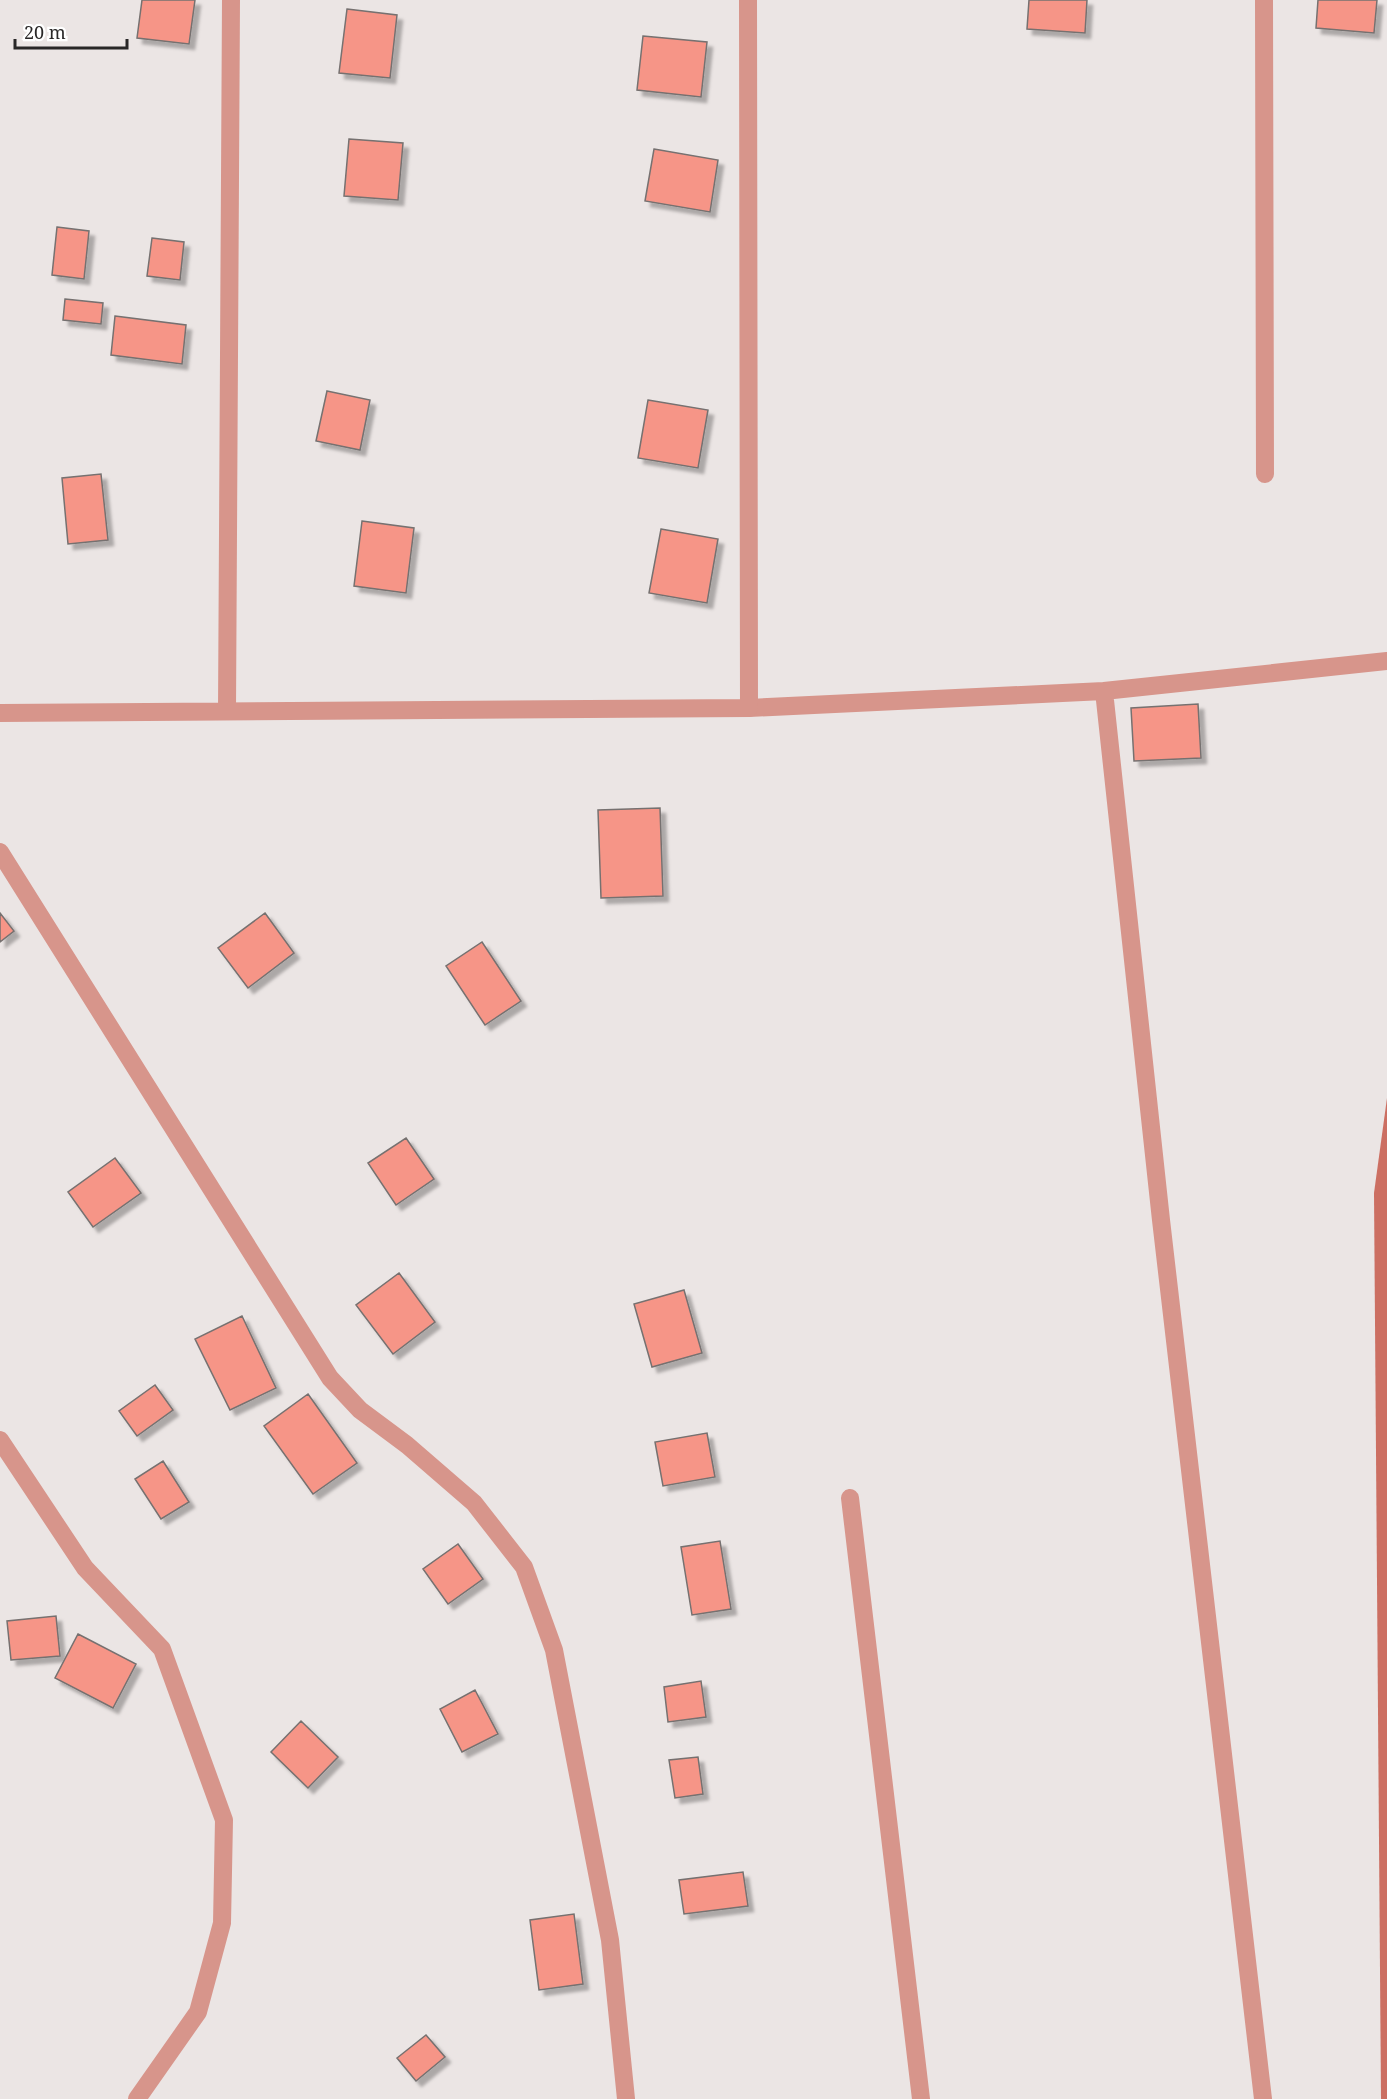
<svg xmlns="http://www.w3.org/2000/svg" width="1387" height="2099" viewBox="0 0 1387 2099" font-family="'Noto Serif',serif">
<defs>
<filter id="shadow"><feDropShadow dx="5.5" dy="5.5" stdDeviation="1.5" flood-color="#0004"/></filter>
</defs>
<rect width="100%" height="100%" fill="#ebe5e4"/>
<path fill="#cc6f62" d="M 1387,1098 L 1387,2099 L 1381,2099 L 1374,1193 Z"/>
<path fill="#f69587" stroke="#767170" stroke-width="1.5" filter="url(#shadow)" d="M 142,0 L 195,0 L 189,44 L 137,38 Z
M 1029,0 L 1087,0 L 1085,33 L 1027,29 Z
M 1318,0 L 1377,0 L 1374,33 L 1316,28 Z
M 347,9 L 397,15 L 390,78 L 339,73 Z
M 643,36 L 707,42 L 701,97 L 637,90 Z
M 349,139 L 403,143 L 398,200 L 344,196 Z
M 654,149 L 718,160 L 710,212 L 645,201 Z
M 57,227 L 89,231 L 84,279 L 52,275 Z
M 152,238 L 184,242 L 180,280 L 147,276 Z
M 65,299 L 103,303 L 101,324 L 63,320 Z
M 115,316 L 186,325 L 182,364 L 111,355 Z
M 327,391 L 370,400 L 360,450 L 316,441 Z
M 648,400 L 708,410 L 698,468 L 638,458 Z
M 101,474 L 108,540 L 68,544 L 62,478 Z
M 362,521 L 414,528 L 406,593 L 354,586 Z
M 661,529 L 718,539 L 707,603 L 649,593 Z
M 1198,704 L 1201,758 L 1134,761 L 1131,708 Z
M 660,808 L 663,896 L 601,898 L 598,810 Z
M 0,913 L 14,931 L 0,942 Z
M 265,913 L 294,953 L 248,988 L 218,948 Z
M 482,942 L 521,1001 L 485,1025 L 446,966 Z
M 406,1138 L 434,1179 L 396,1205 L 368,1163 Z
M 115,1158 L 141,1193 L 93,1227 L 68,1192 Z
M 399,1273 L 435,1322 L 393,1354 L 356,1305 Z
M 684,1290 L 702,1353 L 652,1367 L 634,1304 Z
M 242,1316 L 276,1388 L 230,1410 L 195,1339 Z
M 155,1385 L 173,1410 L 137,1436 L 119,1411 Z
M 308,1394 L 357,1463 L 313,1494 L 264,1426 Z
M 707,1433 L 715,1477 L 663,1486 L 655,1442 Z
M 163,1461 L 189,1502 L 161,1519 L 135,1479 Z
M 720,1541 L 731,1609 L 692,1615 L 681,1547 Z
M 458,1544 L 483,1579 L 448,1604 L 423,1569 Z
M 56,1616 L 60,1656 L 11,1660 L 7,1621 Z
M 78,1634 L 136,1664 L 113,1708 L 55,1678 Z
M 701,1681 L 706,1717 L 668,1722 L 664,1687 Z
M 475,1690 L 498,1734 L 462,1752 L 440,1709 Z
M 301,1721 L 338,1757 L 308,1788 L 271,1752 Z
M 698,1757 L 703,1794 L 675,1798 L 669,1760 Z
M 743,1872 L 748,1906 L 684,1914 L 679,1880 Z
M 574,1914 L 583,1984 L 539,1990 L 530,1920 Z
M 426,2035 L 445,2057 L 416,2081 L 397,2058 Z"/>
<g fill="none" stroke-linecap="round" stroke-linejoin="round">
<path stroke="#d7958b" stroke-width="18" d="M 1104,691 L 1161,1220 L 1263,2099
M 749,708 L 1104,691 L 1387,661
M 850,1498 L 921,2099"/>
<path stroke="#d7958b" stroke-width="18" d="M 1264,0 L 1265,474
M 227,711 L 231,0
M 0,713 L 749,708 L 748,0
M 0,852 L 330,1378 L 360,1410 L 407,1445 L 474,1503 L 524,1567 L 554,1650 L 610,1940 L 626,2099
M 0,1440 L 85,1568 L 162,1649 L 224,1820 L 222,1923 L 198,2012 L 137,2099"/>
</g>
<path d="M15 39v9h112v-9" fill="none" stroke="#292727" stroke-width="3"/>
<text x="24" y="39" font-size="18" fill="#292727" stroke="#ffffff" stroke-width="4.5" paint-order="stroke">20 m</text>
</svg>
